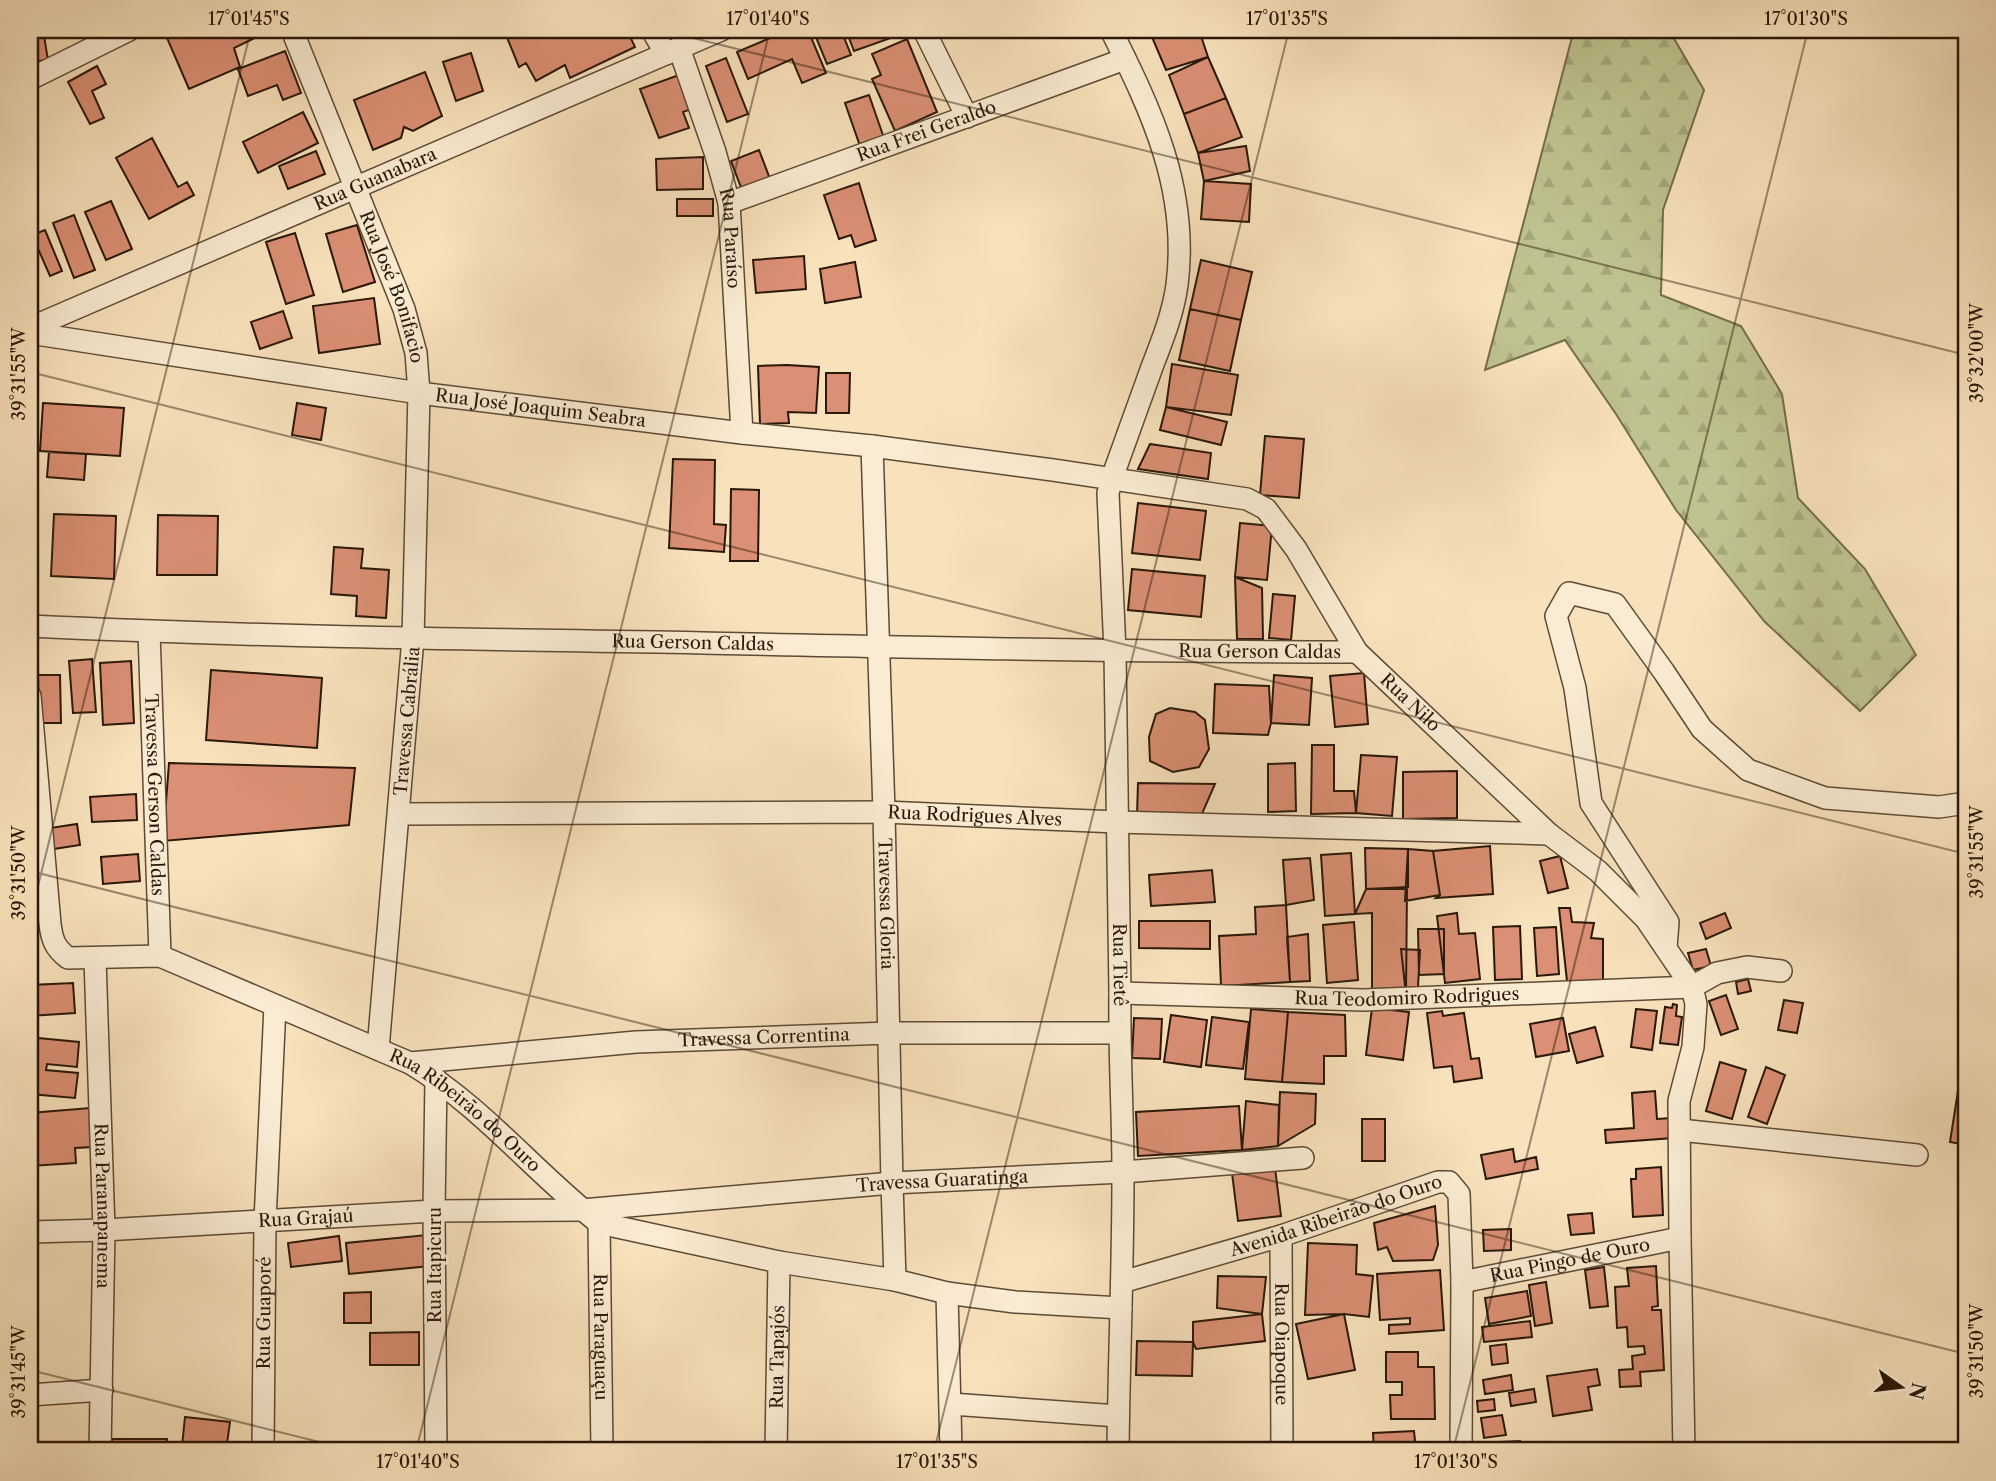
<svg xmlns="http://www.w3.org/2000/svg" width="1996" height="1481" viewBox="0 0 1996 1481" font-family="'Libre Caslon Text',serif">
<defs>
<pattern id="forest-firs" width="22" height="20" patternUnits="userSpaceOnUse" patternTransform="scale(1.75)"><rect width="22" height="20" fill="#bfc38f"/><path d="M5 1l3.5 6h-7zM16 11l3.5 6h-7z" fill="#a4a77a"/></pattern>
</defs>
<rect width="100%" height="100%" fill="#f8e2bc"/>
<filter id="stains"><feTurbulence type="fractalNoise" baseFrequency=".00286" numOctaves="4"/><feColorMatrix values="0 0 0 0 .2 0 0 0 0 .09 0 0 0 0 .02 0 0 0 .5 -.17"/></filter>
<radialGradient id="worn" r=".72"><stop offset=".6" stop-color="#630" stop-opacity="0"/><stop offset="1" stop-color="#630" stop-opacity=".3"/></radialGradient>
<path fill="url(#forest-firs)" stroke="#746d4c" stroke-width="2" d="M 1593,30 L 1669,30 L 1704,90 L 1663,210 L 1661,295 L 1741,326 L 1782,394 L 1798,498 L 1865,569 L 1916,655 L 1860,711 L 1764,621 L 1676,510 L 1616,414 L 1565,340 L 1485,370 L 1572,37 Z"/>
<path fill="#db8f74" stroke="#291709" stroke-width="2" d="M 30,30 L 43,30 L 48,60 L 30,62 Z
M 168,30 L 271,30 L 234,48 L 240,67 L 189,89 L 164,31 Z
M 515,30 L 627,30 L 635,47 L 570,78 L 565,65 L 536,81 L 526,63 L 519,67 L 506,35 Z
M 789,30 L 808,30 L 826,73 L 802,83 L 792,59 L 748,79 L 737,52 Z
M 813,30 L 841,30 L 851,55 L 827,64 Z
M 846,30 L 904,30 L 905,33 L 854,51 Z
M 1149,30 L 1199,30 L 1208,57 L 1166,70 Z
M 907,39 L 937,112 L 895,131 L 872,79 L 881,75 L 872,54 Z
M 285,51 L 301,93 L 283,100 L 277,85 L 248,96 L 238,69 Z
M 471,53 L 483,91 L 456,101 L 443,62 Z
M 1208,57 L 1226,98 L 1184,114 L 1169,75 Z
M 726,58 L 748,114 L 727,122 L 706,66 Z
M 97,66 L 106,84 L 92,91 L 104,118 L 90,124 L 68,82 Z
M 425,72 L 442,116 L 413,131 L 404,127 L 401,138 L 373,150 L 354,100 Z
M 679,75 L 691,109 L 683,112 L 689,128 L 659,138 L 640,89 Z
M 869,95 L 884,138 L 860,146 L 845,103 Z
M 1226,98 L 1242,137 L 1198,153 L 1184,114 Z
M 303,112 L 318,143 L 258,173 L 243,142 Z
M 152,138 L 178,187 L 187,182 L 194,195 L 149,219 L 116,158 Z
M 1246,146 L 1250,171 L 1204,181 L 1198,153 Z
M 759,150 L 770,179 L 742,190 L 731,161 Z
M 316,151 L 325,174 L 288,189 L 279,166 Z
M 703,157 L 703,189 L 657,190 L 656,159 Z
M 1204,181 L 1251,184 L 1249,222 L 1201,219 Z
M 859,183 L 876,240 L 855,247 L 851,235 L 839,239 L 824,195 Z
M 677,199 L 713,199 L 713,216 L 677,216 Z
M 111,201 L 132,249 L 106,260 L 85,212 Z
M 74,215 L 95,270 L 74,278 L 53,223 Z
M 357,225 L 375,282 L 343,292 L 326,234 Z
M 45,230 L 62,271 L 50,276 L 32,235 Z
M 295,233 L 314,295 L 286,304 L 266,242 Z
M 804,256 L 806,289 L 756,293 L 753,260 Z
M 1201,260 L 1252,272 L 1241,320 L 1190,309 Z
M 855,262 L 861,297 L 825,303 L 820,269 Z
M 374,298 L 380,344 L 319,353 L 313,306 Z
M 1190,309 L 1241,320 L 1230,371 L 1179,360 Z
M 283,311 L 292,338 L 260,349 L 251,322 Z
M 1172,364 L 1238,375 L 1231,415 L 1166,407 Z
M 787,365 L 819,367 L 816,413 L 788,412 L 789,423 L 760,424 L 758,366 Z
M 826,373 L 850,373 L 849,413 L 826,413 Z
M 43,403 L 124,408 L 120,456 L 40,451 Z
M 297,403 L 326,408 L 321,440 L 292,435 Z
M 1166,407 L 1227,422 L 1221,445 L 1160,430 Z
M 1265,436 L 1304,439 L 1299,498 L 1260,495 Z
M 1150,444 L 1211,453 L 1208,479 L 1138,469 Z
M 49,452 L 86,454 L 84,480 L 47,477 Z
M 673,459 L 715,460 L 714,524 L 726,525 L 724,552 L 669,548 Z
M 731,489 L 759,490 L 758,561 L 730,561 Z
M 1138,503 L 1206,511 L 1200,560 L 1132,553 Z
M 54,514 L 116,516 L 114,579 L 51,576 Z
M 158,515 L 218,516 L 217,575 L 157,575 Z
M 1240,523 L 1272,526 L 1267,580 L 1235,577 Z
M 334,547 L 363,549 L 361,568 L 389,570 L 386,618 L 356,616 L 357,596 L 331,594 Z
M 1132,569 L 1205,576 L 1201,617 L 1128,610 Z
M 1235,577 L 1262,588 L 1263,639 L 1237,639 Z
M 1273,594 L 1295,596 L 1291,640 L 1269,638 Z
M 92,659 L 96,712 L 73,713 L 69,661 Z
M 131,661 L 134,723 L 103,725 L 100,663 Z
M 211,670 L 322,678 L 317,748 L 206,740 Z
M 1364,673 L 1368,724 L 1335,727 L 1330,676 Z
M 38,675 L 60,675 L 61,723 L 39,723 Z
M 1274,675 L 1312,678 L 1309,725 L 1271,723 Z
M 1215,684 L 1269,686 L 1271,723 L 1268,735 L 1213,733 Z
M 1170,708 L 1195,712 L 1205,720 L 1209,749 L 1199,767 L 1173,772 L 1150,761 L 1149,737 L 1156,714 Z
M 1312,745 L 1334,745 L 1334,791 L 1354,791 L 1356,813 L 1311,814 Z
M 1361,755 L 1397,757 L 1392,816 L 1356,813 Z
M 169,763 L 355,768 L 349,825 L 163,841 Z
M 1295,763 L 1296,811 L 1268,812 L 1268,764 Z
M 1457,771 L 1457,818 L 1403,819 L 1403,772 Z
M 1138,783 L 1215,784 L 1201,816 L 1137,815 Z
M 136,794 L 137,820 L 92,822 L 90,797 Z
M 77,824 L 80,845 L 47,850 L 44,829 Z
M 1490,846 L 1493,894 L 1436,898 L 1440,895 L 1433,851 Z
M 1365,848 L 1408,849 L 1408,887 L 1366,889 Z
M 1408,849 L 1433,851 L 1440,895 L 1405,901 Z
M 1351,853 L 1355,914 L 1325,916 L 1321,855 Z
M 138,854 L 140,881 L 103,884 L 101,857 Z
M 1560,856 L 1568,888 L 1548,893 L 1540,861 Z
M 1310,858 L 1314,900 L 1286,905 L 1283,860 Z
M 1212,870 L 1215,902 L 1151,906 L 1149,875 Z
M 1366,889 L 1407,889 L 1406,994 L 1372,994 L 1372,913 L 1355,914 Z
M 1286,905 L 1290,982 L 1221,986 L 1219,936 L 1256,934 L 1255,907 Z
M 1559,908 L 1570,908 L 1572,922 L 1594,923 L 1591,938 L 1603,939 L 1603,982 L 1567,981 Z
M 1457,913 L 1459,934 L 1475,933 L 1480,979 L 1445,983 L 1437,916 Z
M 1725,913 L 1731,928 L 1706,939 L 1700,923 Z
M 1139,921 L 1210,921 L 1210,949 L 1139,948 Z
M 1354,922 L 1358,980 L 1327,983 L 1323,925 Z
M 1520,926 L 1522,979 L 1495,980 L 1493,927 Z
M 1556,927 L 1559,974 L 1537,976 L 1534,928 Z
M 1418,929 L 1444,929 L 1444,974 L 1419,975 Z
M 1308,934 L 1310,981 L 1290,982 L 1287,937 Z
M 1401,949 L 1420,950 L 1418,987 L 1406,994 Z
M 1706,949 L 1711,966 L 1693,970 L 1688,953 Z
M 1748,979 L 1751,991 L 1738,994 L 1736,982 Z
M 73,983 L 75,1013 L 30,1016 L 30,985 Z
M 1726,995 L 1738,1029 L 1721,1035 L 1709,1001 Z
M 1784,1000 L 1803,1003 L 1797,1033 L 1778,1030 Z
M 1673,1004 L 1677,1005 L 1676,1016 L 1682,1017 L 1678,1045 L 1660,1043 L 1665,1007 L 1672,1008 Z
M 1372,1008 L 1409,1012 L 1403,1060 L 1366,1055 Z
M 1251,1009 L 1288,1012 L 1282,1082 L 1245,1079 Z
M 1636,1009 L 1657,1011 L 1652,1050 L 1631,1047 Z
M 1442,1011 L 1443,1016 L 1464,1013 L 1471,1059 L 1479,1058 L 1482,1078 L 1454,1082 L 1452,1066 L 1434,1068 L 1427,1013 Z
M 1288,1012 L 1345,1015 L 1346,1056 L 1324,1056 L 1324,1084 L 1282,1082 Z
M 1171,1015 L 1207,1020 L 1201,1067 L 1164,1062 Z
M 1212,1017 L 1249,1022 L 1243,1069 L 1206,1065 Z
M 1134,1018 L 1162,1019 L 1160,1059 L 1132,1058 Z
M 1563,1018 L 1569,1051 L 1536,1057 L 1530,1024 Z
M 1595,1027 L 1603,1056 L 1577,1063 L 1569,1034 Z
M 38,1038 L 79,1042 L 77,1067 L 47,1064 L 46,1070 L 78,1073 L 75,1098 L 30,1094 Z
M 1720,1062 L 1746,1070 L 1732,1119 L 1706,1111 Z
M 1766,1067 L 1785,1075 L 1767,1124 L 1748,1117 Z
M 1960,1078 L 1966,1079 L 1966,1145 L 1950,1142 Z
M 1655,1091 L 1657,1119 L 1671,1118 L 1673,1138 L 1606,1143 L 1605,1130 L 1634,1128 L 1632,1093 Z
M 1280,1092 L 1316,1094 L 1315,1124 L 1278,1146 Z
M 1246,1101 L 1279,1105 L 1278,1146 L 1242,1150 Z
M 1239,1106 L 1242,1150 L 1138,1156 L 1136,1112 Z
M 90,1108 L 93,1147 L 75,1148 L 76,1163 L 30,1166 L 30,1113 Z
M 1362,1119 L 1385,1119 L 1385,1161 L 1362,1161 Z
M 1513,1149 L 1515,1162 L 1536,1157 L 1538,1169 L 1486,1179 L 1481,1155 Z
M 1661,1167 L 1663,1215 L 1633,1217 L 1631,1179 L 1636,1179 L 1636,1169 Z
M 1275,1168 L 1281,1216 L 1238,1221 L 1232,1173 Z
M 1435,1206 L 1438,1245 L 1433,1260 L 1393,1261 L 1387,1247 L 1378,1250 L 1374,1223 Z
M 1592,1213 L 1594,1233 L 1571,1235 L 1568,1215 Z
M 1511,1229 L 1511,1250 L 1484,1251 L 1483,1230 Z
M 427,1235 L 430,1266 L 349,1274 L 346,1243 Z
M 339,1236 L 342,1261 L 291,1267 L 288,1243 Z
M 1308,1243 L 1357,1245 L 1356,1274 L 1373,1276 L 1369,1317 L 1344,1314 L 1305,1315 Z
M 1656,1266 L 1658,1306 L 1652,1307 L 1652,1310 L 1661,1310 L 1664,1370 L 1640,1372 L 1641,1386 L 1620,1387 L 1619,1370 L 1633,1369 L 1632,1356 L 1645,1354 L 1644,1346 L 1628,1347 L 1627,1327 L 1617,1328 L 1615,1287 L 1629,1286 L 1627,1268 Z
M 1604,1267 L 1608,1306 L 1590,1308 L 1585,1270 Z
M 1440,1270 L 1444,1330 L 1389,1334 L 1389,1325 L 1410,1324 L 1410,1318 L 1380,1320 L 1377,1274 Z
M 1218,1276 L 1266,1277 L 1262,1314 L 1217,1308 Z
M 1546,1282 L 1552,1323 L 1535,1326 L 1529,1285 Z
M 1527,1291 L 1531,1316 L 1489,1324 L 1485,1298 Z
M 371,1292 L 371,1323 L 344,1323 L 344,1293 Z
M 1262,1314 L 1265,1341 L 1196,1349 L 1193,1342 L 1193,1322 Z
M 1344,1314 L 1355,1370 L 1308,1379 L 1296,1324 Z
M 1530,1321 L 1532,1337 L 1484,1342 L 1482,1327 Z
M 419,1332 L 419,1365 L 370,1365 L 370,1333 Z
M 1137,1341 L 1193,1342 L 1192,1376 L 1136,1375 Z
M 1506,1344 L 1508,1363 L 1492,1365 L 1490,1346 Z
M 1386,1352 L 1418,1352 L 1418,1367 L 1434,1367 L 1435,1419 L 1391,1419 L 1390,1395 L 1402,1395 L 1402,1382 L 1386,1382 Z
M 1597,1369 L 1600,1385 L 1588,1387 L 1592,1410 L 1553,1416 L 1547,1376 Z
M 1511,1375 L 1513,1390 L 1485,1394 L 1483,1380 Z
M 1534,1389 L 1536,1402 L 1511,1406 L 1509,1393 Z
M 1494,1399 L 1495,1410 L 1478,1412 L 1477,1401 Z
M 1502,1415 L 1506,1435 L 1484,1438 L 1481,1418 Z
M 185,1417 L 230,1422 L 226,1451 L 182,1446 Z
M 1414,1431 L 1416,1451 L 1374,1451 L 1373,1433 Z
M 112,1439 L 167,1439 L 166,1451 L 112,1451 Z
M 1520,1441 L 1521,1451 L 1479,1451 L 1479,1443 Z
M 1337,1444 L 1364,1444 L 1364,1451 L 1337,1451 Z"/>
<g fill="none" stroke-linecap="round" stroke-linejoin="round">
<defs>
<g id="street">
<path id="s1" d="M 292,30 L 404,309 L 416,353 L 419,393 L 413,638 L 378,1049"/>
<path d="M 652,30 L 666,54"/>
<path d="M 924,30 L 967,117"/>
<path id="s2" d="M 1111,30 C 1152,112 1189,190 1177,285 C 1173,314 1162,341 1152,367 C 1139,404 1125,441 1112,478 L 1108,493 L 1115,652 L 1120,993 C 1119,1053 1123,1114 1123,1174 C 1123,1267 1119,1359 1118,1451"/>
<path id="s3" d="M 679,48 L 715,152 L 729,203 L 742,433"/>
<path d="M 30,79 L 129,30"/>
<path id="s4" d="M 729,203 L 1125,59"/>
<path id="s5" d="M 30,328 L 721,30"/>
<path id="s6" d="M 30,333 L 419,393 L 742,433 L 872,446 L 1053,470 L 1247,499 L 1266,509 L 1296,549 L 1357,652 L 1549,834 L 1598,871 L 1646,919 L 1692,987 L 1696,1004 L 1693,1047 L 1679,1101 L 1680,1238"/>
<path id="s7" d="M 872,446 L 884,812 L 892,1183 L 895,1280"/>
<path id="s8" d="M 30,626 C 239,636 448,639 657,642 C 890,647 1124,652 1357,652"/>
<path id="s9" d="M 149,632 L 160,956"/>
<path id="s10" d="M 30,696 L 50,924 C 52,940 55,948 68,958 L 160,956 L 410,1063 C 482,1106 534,1172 599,1223 L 779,1262 L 895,1280 L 947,1293 L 1015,1302 L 1121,1308"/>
<path id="s11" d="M 399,814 L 884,812 L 1117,822 L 1549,834"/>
<path d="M 1666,948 L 1668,922 L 1591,803 L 1575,688 L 1556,616 L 1569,593 L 1615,604 L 1664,672 L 1702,729 L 1748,770 L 1825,798 L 1939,807 L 1966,803"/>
<path id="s12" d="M 95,959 L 104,1230 L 100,1451"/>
<path id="s13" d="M 1120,993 L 1363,1000 L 1692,987 L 1717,973 L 1747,967 L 1781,971"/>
<path id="s14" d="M 410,1063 L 636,1042 L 889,1033 L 1119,1033"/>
<path d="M 1680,1130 L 1917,1155"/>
<path id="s15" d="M 599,1223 L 602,1451"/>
<path id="s16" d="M 30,1232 L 104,1230 L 434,1211 L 582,1210 L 892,1183 L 1123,1172 L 1303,1158"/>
<path id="s17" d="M 1281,1236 L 1282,1451"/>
<path id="s18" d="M 1122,1282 L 1281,1236 L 1438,1182 L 1449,1182 L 1459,1194 L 1462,1282 L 1461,1451"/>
<path id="s19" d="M 1462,1282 L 1680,1238 L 1684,1451"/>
<path d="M 947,1293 L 951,1451"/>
<path d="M 30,1395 L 102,1390"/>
<path d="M 951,1404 L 1118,1416"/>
<path id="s20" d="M 263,1451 L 265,1221 L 275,1006"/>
<path d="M 436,1451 L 434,1211 L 436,1079"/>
<path id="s21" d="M 776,1451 L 779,1262"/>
</g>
</defs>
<use href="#street" stroke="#5d4a36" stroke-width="24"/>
<use href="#street" stroke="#faecd3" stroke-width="21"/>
</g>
<path fill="none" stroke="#291709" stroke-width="2" stroke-opacity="0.45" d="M 661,30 L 1966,355M 30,372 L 1966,854M 30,871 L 1966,1354M 30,918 L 251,30M 30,1370 L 356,1451M 416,1451 L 770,30M 934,1451 L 1289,30M 1453,1451 L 1808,30"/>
<g text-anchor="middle" stroke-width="5" stroke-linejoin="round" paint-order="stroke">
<g font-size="18" fill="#291709" stroke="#faecd3">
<text dy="6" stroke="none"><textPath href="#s4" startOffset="210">Rua Frei Geraldo</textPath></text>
<text dy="6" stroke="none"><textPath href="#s5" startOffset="376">Rua Guanabara</textPath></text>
<text dy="6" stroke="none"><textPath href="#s3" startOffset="198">Rua Paraíso</textPath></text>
<text dy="6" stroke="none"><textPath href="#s1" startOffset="276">Rua José Bonifacio</textPath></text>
<text dy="6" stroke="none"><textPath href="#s6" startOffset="516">Rua José Joaquim Seabra</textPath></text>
<text dy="6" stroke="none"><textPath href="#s8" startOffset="663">Rua Gerson Caldas</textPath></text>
<text dy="6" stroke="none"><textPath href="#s8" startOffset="1230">Rua Gerson Caldas</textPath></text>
<text dy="6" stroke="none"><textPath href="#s6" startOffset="1493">Rua Nilo</textPath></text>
<text transform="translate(407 721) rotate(-85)" y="6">Travessa Cabrália</text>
<text dy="6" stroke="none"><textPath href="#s9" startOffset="163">Travessa Gerson Caldas</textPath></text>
<text dy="6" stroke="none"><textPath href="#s11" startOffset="576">Rua Rodrigues Alves</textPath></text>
<text dy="6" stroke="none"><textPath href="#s7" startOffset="458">Travessa Gloria</textPath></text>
<text dy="6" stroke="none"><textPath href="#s2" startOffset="959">Rua Tietê</textPath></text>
<text dy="6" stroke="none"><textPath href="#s13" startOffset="287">Rua Teodomiro Rodrigues</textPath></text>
<text dy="6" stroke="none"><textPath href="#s14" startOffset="355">Travessa Correntina</textPath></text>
<text dy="6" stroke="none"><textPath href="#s10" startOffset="705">Rua Ribeirão do Ouro</textPath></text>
<text dy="6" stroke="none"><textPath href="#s16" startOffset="914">Travessa Guaratinga</textPath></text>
<text dy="6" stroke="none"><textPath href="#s12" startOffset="247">Rua Paranapanema</textPath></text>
<text dy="6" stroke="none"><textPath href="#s18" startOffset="224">Avenida Ribeirão do Ouro</textPath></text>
<text dy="6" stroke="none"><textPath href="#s16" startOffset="276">Rua Grajaú</textPath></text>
<text dy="6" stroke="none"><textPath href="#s19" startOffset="110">Rua Pingo de Ouro</textPath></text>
<text transform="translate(435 1265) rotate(-90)" y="6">Rua Itapicuru</text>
<text dy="6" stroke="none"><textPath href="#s20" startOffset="138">Rua Guaporé</textPath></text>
<text dy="6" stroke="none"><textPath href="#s15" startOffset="114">Rua Paraguaçu</textPath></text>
<text dy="6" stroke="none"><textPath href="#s17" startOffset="108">Rua Oiapoque</textPath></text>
<text dy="6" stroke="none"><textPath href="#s21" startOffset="94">Rua Tapajós</textPath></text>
</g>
</g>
<rect width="1996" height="1481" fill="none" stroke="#f8e2bc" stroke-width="77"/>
<g transform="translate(1901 1387) rotate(104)" stroke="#faecd3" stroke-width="5" paint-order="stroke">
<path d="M0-5L12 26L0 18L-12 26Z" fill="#291709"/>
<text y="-10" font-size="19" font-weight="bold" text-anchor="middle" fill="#291709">N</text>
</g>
<rect x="38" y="38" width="1920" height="1404" fill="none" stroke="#291709" stroke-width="2.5"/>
<g font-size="18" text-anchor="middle" fill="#291709">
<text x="249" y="25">17°01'45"S</text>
<text x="768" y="25">17°01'40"S</text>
<text x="1287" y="25">17°01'35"S</text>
<text x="1806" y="25">17°01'30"S</text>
<text transform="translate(1977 353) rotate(-90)" y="6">39°32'00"W</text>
<text transform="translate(19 374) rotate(-90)" y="6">39°31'55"W</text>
<text transform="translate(1977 852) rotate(-90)" y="6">39°31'55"W</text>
<text transform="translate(19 873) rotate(-90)" y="6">39°31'50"W</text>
<text transform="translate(1977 1351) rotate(-90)" y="6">39°31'50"W</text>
<text transform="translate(19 1372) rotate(-90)" y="6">39°31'45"W</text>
<text x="418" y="1468">17°01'40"S</text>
<text x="937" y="1468">17°01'35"S</text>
<text x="1456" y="1468">17°01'30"S</text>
</g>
<rect width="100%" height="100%" filter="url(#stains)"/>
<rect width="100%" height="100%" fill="url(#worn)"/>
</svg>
